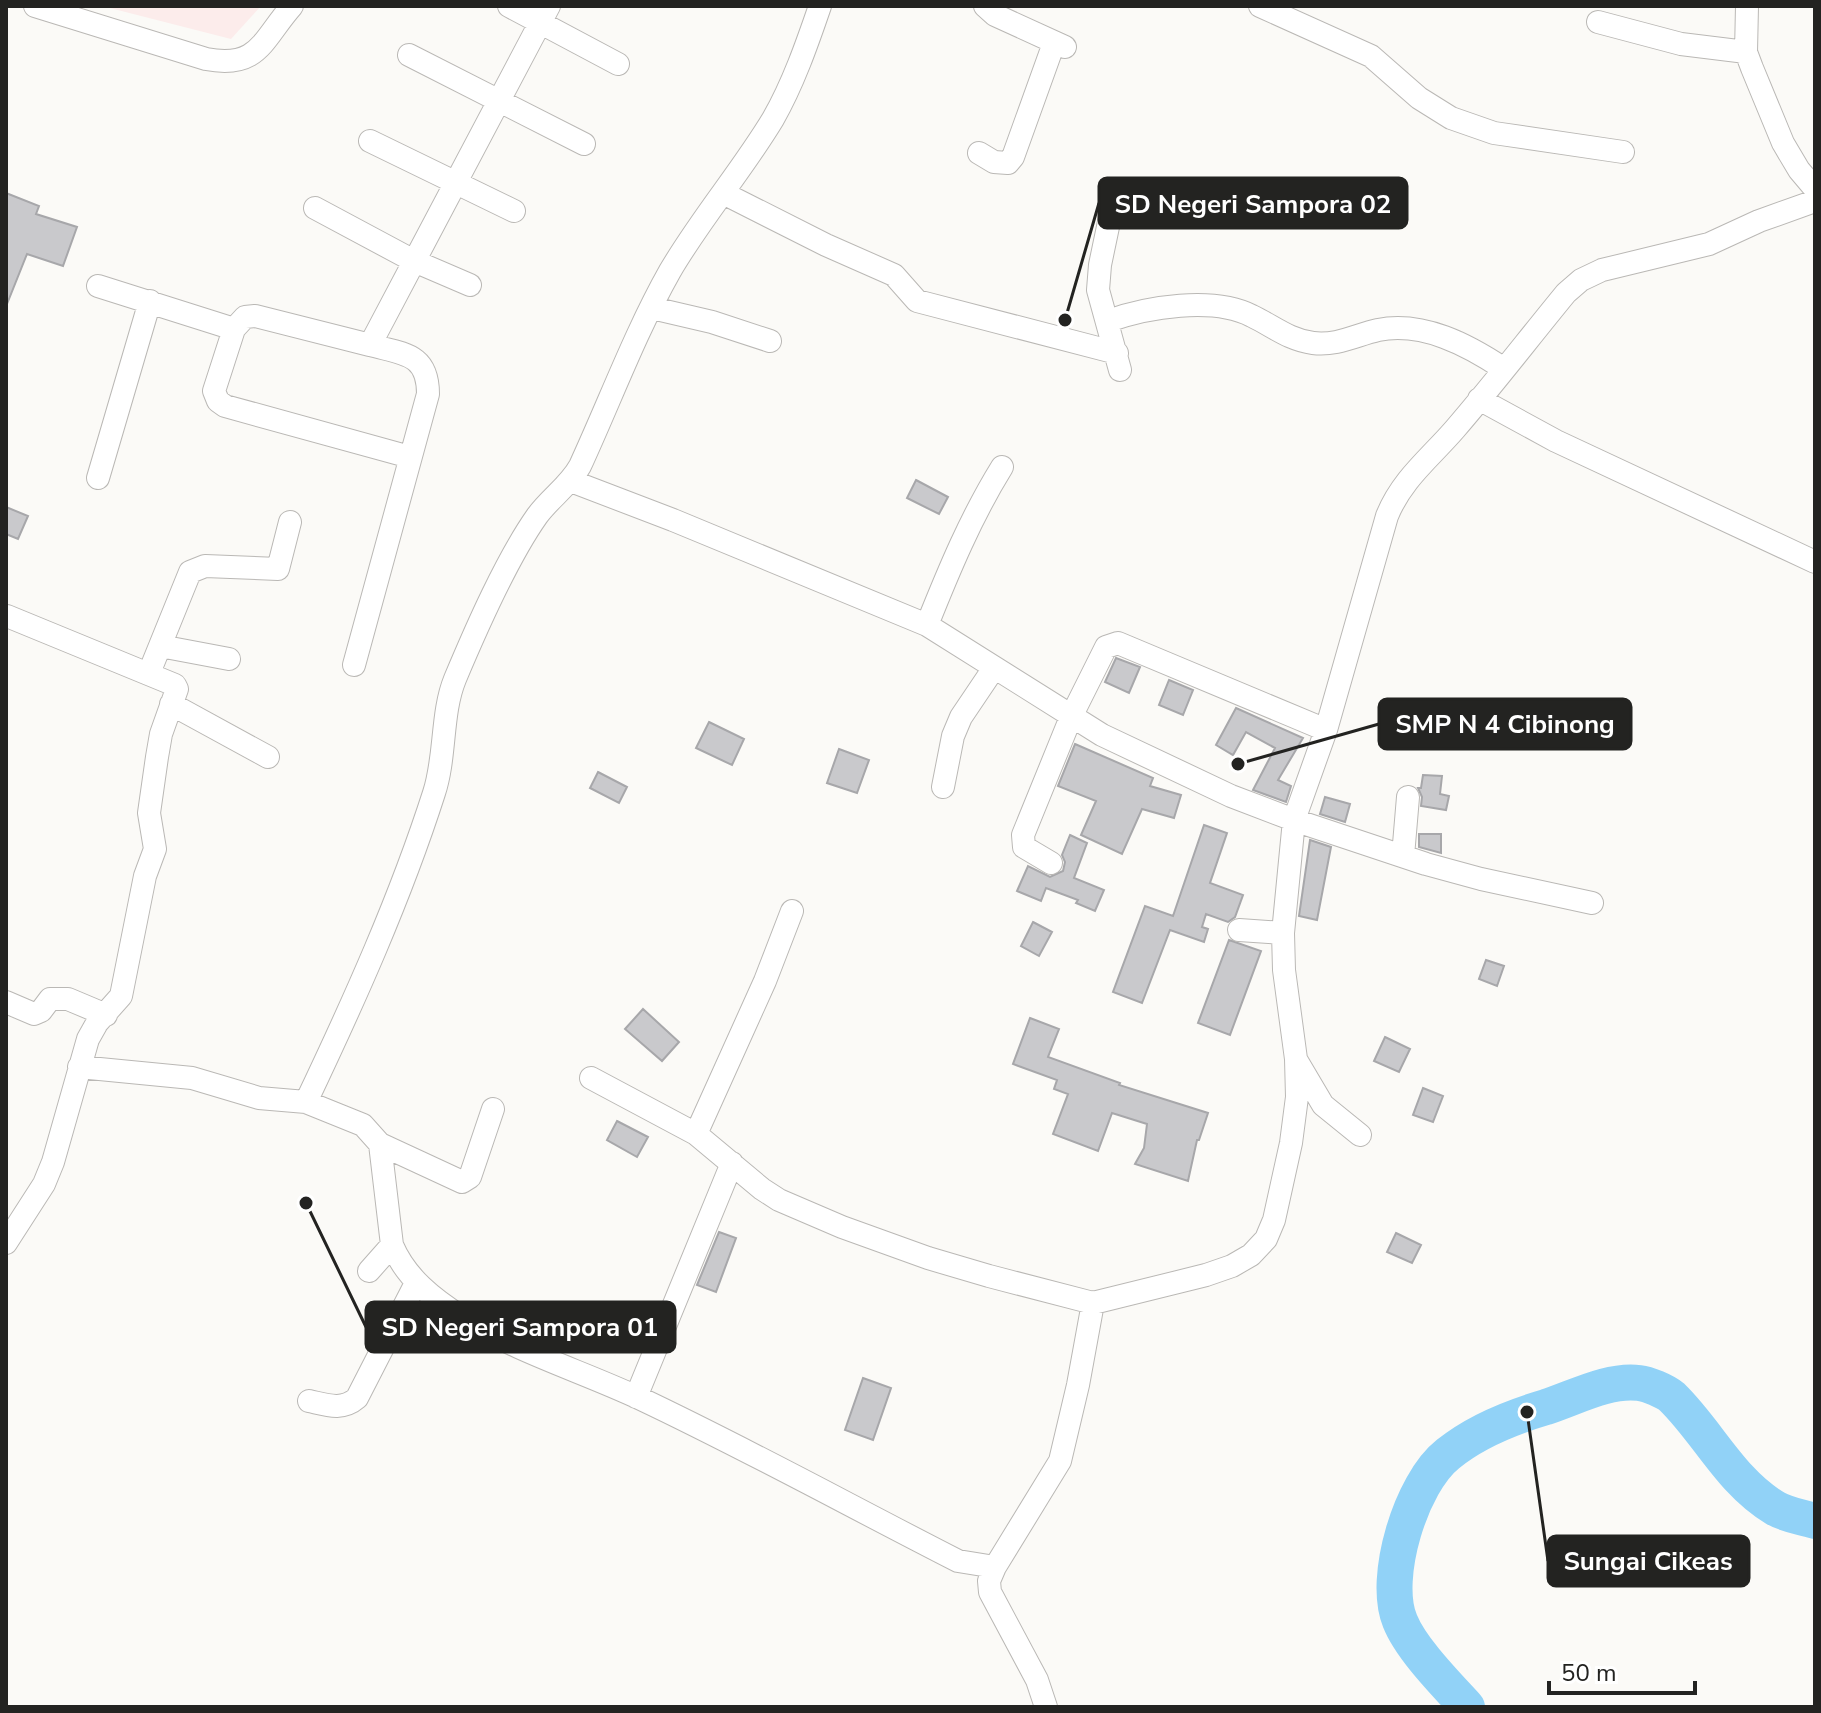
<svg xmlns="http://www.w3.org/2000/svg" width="1821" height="1713" viewBox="0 0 1821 1713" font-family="'Nunito Sans',sans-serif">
<rect width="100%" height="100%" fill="#fbfaf7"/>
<path fill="#fceceb" d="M 102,6 L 261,6 L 231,39 Z"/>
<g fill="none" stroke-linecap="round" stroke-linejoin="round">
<path stroke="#91d2f7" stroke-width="36" d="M 1467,1707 C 1447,1685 1411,1649 1400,1621 C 1382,1578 1411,1483 1448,1454 C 1475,1432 1512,1417 1546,1407 C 1574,1398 1609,1379 1639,1383 C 1648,1384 1665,1391 1672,1397 C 1708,1432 1730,1481 1775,1508 C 1786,1515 1803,1517 1815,1521"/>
</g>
<path fill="#c9c9cc" stroke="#a7a7aa" stroke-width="2" d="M 6,193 L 39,206 L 36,214 L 77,227 L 63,266 L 27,254 L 7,304 Z
M 916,480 L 948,497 L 939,514 L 907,498 Z
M 6,507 L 28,516 L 18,539 L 6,534 Z
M 1116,658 L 1140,667 L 1129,693 L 1105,682 Z
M 1169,680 L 1193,690 L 1183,715 L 1159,705 Z
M 1236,708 L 1303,738 L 1278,780 L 1291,786 L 1286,802 L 1253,790 L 1275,748 L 1246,732 L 1233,755 L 1216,745 Z
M 709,722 L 744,739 L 732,765 L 696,748 Z
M 1075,744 L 1153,778 L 1150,786 L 1181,795 L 1174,818 L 1142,809 L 1122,854 L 1081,835 L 1096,801 L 1058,786 Z
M 839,749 L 869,760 L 857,793 L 827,783 Z
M 598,772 L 627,787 L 619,803 L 590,788 Z
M 1423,775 L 1442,776 L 1440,794 L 1449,796 L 1446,810 L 1421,806 L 1422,797 L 1418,788 L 1421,788 Z
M 1325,797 L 1350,804 L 1345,822 L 1320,814 Z
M 1204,825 L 1227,833 L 1210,883 L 1243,895 L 1235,917 L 1228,922 L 1206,914 L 1202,927 L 1208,929 L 1204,942 L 1170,930 L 1142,1003 L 1113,992 L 1145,906 L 1173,916 Z
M 1419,834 L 1441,834 L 1441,853 L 1419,847 Z
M 1070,835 L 1087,843 L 1074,878 L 1104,890 L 1095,911 L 1076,903 L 1078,900 L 1046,888 L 1041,901 L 1017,891 L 1028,866 L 1050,877 L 1063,871 L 1065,862 L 1062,855 Z
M 1310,840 L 1331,847 L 1317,920 L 1299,916 Z
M 1033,922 L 1052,932 L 1039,956 L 1021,946 Z
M 1229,940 L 1261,951 L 1230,1035 L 1198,1023 Z
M 1486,960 L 1504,966 L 1497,986 L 1479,979 Z
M 643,1009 L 679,1042 L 662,1061 L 625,1029 Z
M 1030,1018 L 1059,1029 L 1048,1057 L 1120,1083 L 1119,1085 L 1208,1113 L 1199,1140 L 1197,1140 L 1188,1181 L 1135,1164 L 1144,1148 L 1147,1124 L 1112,1113 L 1098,1151 L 1053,1134 L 1068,1094 L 1054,1089 L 1057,1080 L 1013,1064 Z
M 1385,1037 L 1410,1049 L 1399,1072 L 1374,1061 Z
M 1423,1088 L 1443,1096 L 1433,1122 L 1413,1115 Z
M 617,1121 L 648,1137 L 637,1157 L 607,1140 Z
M 719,1232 L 736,1238 L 716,1292 L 697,1285 Z
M 1396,1233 L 1421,1245 L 1412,1263 L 1387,1252 Z
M 863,1378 L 891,1388 L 873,1440 L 845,1430 Z"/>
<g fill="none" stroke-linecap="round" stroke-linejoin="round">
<defs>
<path id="minor" d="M 35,6 L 206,59 C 259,69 262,40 292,6
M 509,6 L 618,64
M 985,6 L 995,15 L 1065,47
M 1260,6 L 1371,56 L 1419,98 L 1451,118 L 1494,133 L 1623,152
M 1747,6 L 1746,52 L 1752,68 L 1783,143 L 1799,170 L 1815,189
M 1598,22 L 1681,44 L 1746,52
M 409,55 L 584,144
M 370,141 L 514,211
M 979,153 L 994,162 L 1008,163 L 1013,157 L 1054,43
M 723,193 L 826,245 L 894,275 L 917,301 L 1117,353
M 315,208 L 414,261 L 470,285
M 1109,222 L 1100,265 L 1098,290 L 1120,370
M 98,286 L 234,329 L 245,317 L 255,316 L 370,345 L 549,6
M 652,308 L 712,322 L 770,341
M 1108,321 C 1147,307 1213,296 1252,316 C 1273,326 1289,340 1313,343 C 1337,346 1356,335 1378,330 C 1423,321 1468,345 1504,369
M 234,329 L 214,391 L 218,401 L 225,406 L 410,457
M 1479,399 L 1556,441 L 1815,562
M 98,478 L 150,301
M 571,481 L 673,520 L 927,625 L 1102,735 L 1231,796 L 1294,820 L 1426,864 L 1481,879 L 1592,903
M 927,625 C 949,570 971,517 1002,467
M 160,646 L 229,659
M 354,665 L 428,394 C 428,353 403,354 370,345
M 149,673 L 190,572 L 205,566 L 278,569 L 290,522
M 171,704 L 268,757
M 943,787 L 953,736 L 961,717 L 994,668
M 1403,856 L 1408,797
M 1051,863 L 1024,847 L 1023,835 L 1071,717 L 1106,647 L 1118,643 L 1326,730
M 1239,930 L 1283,933
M 6,1002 L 34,1014 L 41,1011 L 50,999 L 68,999 L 106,1015
M 1297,1061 L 1323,1105 L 1360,1135
M 79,1067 L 192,1078 L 259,1098 L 306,1102 L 363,1125 L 380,1144 L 392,1245 C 406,1278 433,1299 463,1318 C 518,1352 581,1371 639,1398 C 747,1449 852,1507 958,1561 L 995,1567 L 989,1581 L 990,1592 L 1037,1680 L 1046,1707
M 591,1078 L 696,1134 L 762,1189 L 779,1200 L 842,1227 L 928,1258 L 989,1276 L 1093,1303 L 1206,1275 L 1232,1266 L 1251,1255 L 1266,1239 L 1274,1220 L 1291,1143 L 1297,1097 L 1296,1059 L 1284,970 L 1283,933 L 1294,820 L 1326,730 L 1387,516 C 1402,479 1430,458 1455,429 C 1493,385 1529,338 1566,293 L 1581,280 L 1602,270 L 1709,244 L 1759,221 L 1815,201
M 306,1102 C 354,1001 400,899 434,793 C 446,757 441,713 455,679 C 476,629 506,560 537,516 C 550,498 569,486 580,466 C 610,401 635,333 670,271 C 701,218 741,172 773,119 C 793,84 807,44 820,6
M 696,1134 L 765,981 L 792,911
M 380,1144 L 462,1182 L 470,1177 L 493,1109
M 6,1243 L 44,1184 L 53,1162 L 88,1039 L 97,1023 L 121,996 L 145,876 L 155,849 L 149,813 L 157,757 L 161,734 L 177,689 L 175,685 L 7,616
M 369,1271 L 392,1245
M 636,1397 L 732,1163
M 309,1401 C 327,1405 342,1411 357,1398 L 416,1283
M 995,1567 L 1060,1461 L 1078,1385 L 1093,1303"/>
</defs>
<use href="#minor" stroke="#bab8b5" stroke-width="24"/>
<use href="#minor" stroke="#fff" stroke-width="22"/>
</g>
<path fill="none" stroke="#232321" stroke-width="3" d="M1065 320L1099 203M1238 764L1379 724M306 1203L366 1327M1527 1412L1548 1561"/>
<g fill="#232321" stroke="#fff" stroke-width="3">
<circle cx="1065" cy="320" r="8"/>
<circle cx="1238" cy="764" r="8"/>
<circle cx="306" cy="1203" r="8"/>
<circle cx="1527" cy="1412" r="8"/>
</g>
<g fill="#232321" stroke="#232321" stroke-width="3">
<rect x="1099" y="178" width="308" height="50" rx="8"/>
<rect x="1379" y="699" width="252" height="50" rx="8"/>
<rect x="366" y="1302" width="309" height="50" rx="8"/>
<rect x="1548" y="1536" width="201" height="50" rx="8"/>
</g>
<g font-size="26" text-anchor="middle" font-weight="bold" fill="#fff">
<text x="1253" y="213">SD Negeri Sampora 02</text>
<text x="1505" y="733">SMP N 4 Cibinong</text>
<text x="520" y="1336">SD Negeri Sampora 01</text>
<text x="1648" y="1570">Sungai Cikeas</text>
</g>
<rect width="1821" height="1713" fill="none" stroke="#232321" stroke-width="16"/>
<path d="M1549 1681v12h146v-12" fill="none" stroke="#232321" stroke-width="4"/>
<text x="1561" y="1681" font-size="24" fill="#232321" stroke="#ffffff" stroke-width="6" paint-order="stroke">50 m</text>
</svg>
